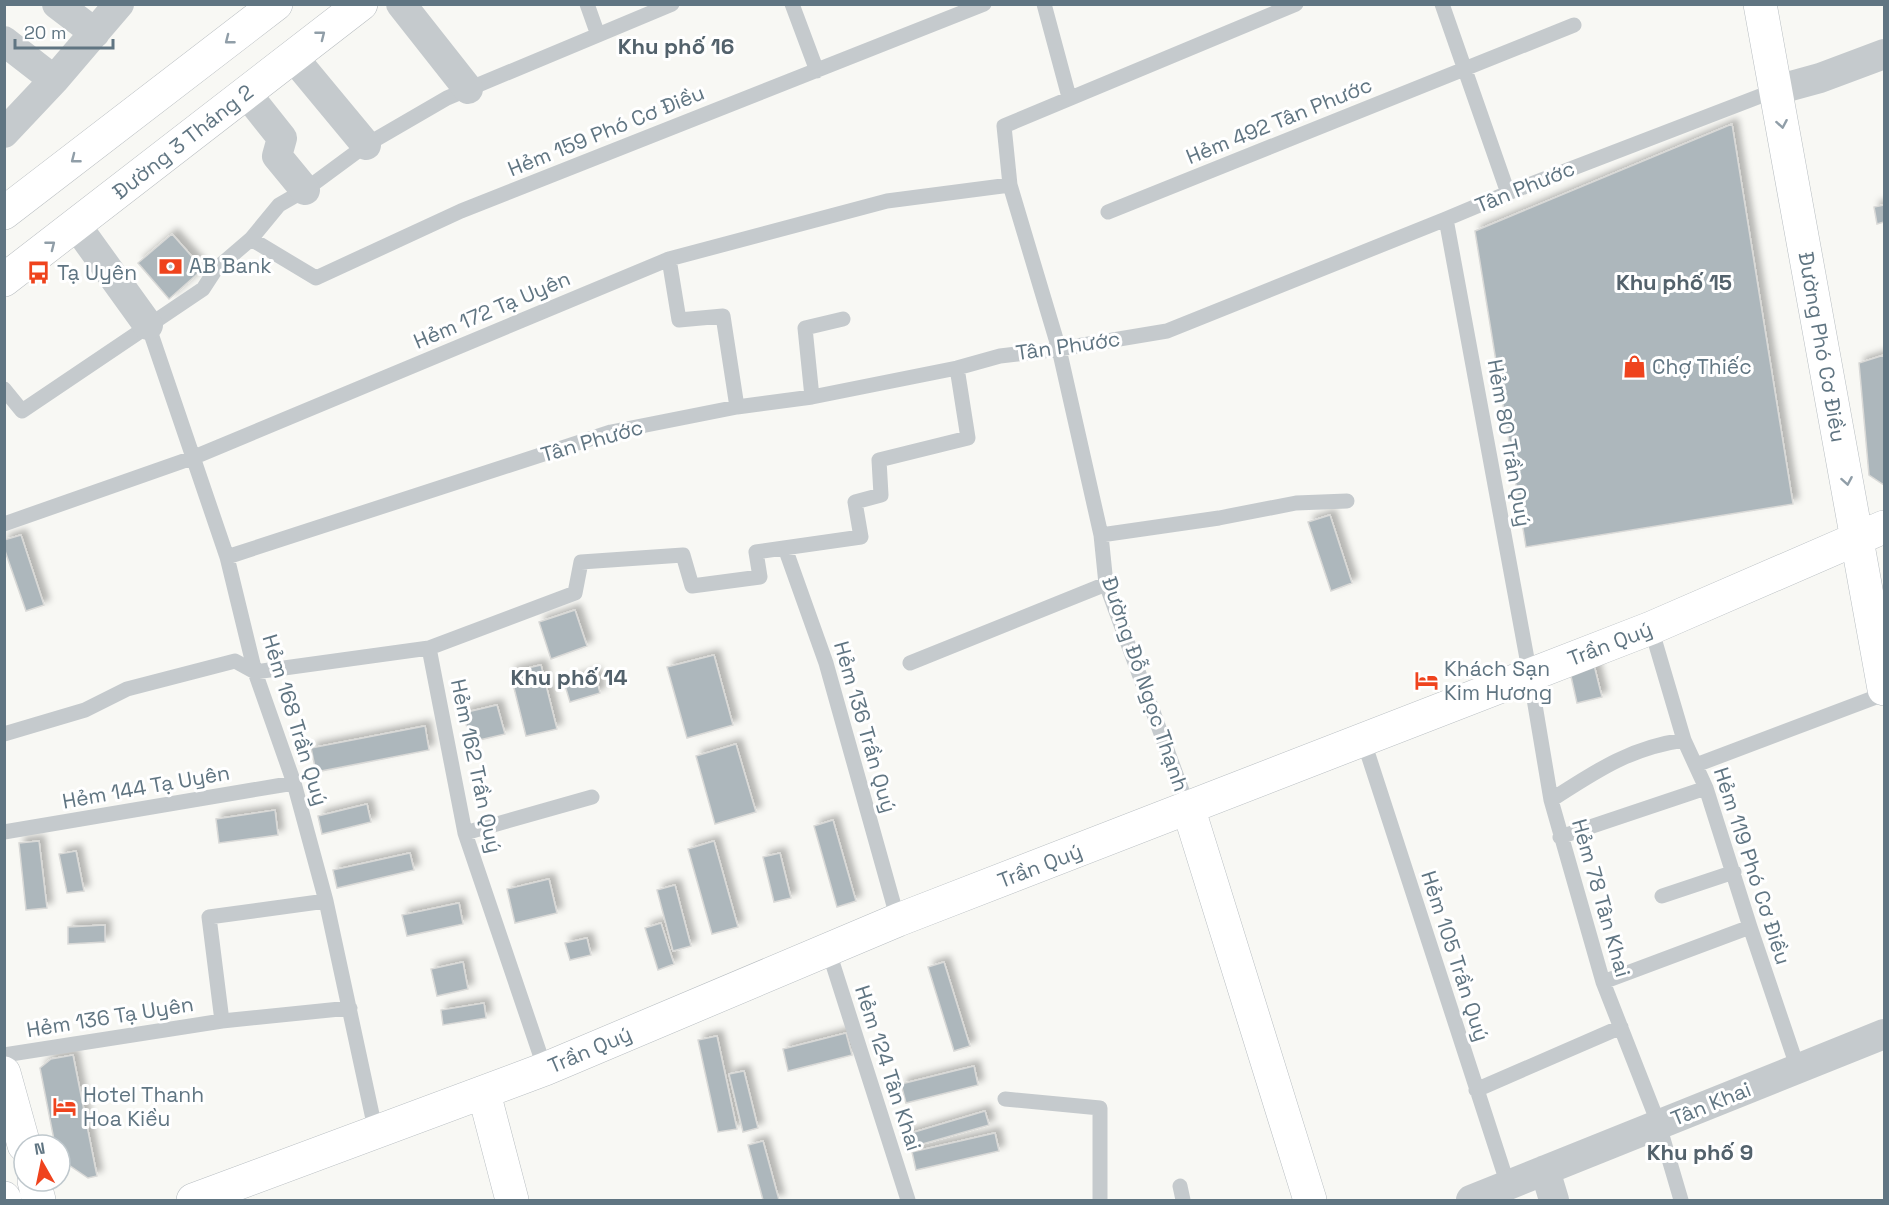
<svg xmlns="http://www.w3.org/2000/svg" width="1889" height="1205" viewBox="0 0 1889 1205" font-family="'Space Grotesk',sans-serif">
<defs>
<filter id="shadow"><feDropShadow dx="5.5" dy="-5.5" stdDeviation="3" flood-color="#0004"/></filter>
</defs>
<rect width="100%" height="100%" fill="#f8f8f4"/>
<path fill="#adb7bc" stroke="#d9d9d7" stroke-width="1.5" filter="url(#shadow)" d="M 1732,124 L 1793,504 L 1526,547 L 1475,231 Z
M 1884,205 L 1884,222 L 1877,224 L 1874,207 Z
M 172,234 L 203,269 L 169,299 L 138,263 Z
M 1884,355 L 1884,485 L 1869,475 L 1859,363 Z
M 1330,515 L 1352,583 L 1331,591 L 1308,522 Z
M 21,535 L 44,605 L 26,611 L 4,548 L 4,540 Z
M 575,610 L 587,646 L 551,659 L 539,622 Z
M 714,655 L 733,725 L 687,738 L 667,667 Z
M 1592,657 L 1602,697 L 1577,703 L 1568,663 Z
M 541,665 L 557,729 L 526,736 L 510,672 Z
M 595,673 L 600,693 L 570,702 L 564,682 Z
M 497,705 L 505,734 L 471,742 L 463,713 Z
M 425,726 L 429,750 L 316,772 L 311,748 Z
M 736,744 L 756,812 L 715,824 L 696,756 Z
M 367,804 L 371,822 L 322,834 L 318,816 Z
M 275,810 L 278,835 L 219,843 L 216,819 Z
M 833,820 L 856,901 L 837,907 L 814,826 Z
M 39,841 L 47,908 L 26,910 L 19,843 Z
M 714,841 L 738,927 L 712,934 L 688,849 Z
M 76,851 L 84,891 L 67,893 L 59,854 Z
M 410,853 L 414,870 L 337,888 L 333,870 Z
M 780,853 L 791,898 L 774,902 L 763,857 Z
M 549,879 L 557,913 L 515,923 L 507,889 Z
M 675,885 L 691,946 L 673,951 L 657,890 Z
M 459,903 L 463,924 L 407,936 L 402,915 Z
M 661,923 L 674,964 L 658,970 L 645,928 Z
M 105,925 L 105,942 L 68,944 L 68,927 Z
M 587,938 L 591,955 L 570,960 L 565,943 Z
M 463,962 L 468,989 L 437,996 L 431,969 Z
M 944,962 L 970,1046 L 954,1051 L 928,967 Z
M 484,1003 L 486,1018 L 443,1025 L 441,1010 Z
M 846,1033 L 852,1055 L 788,1071 L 783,1049 Z
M 717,1036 L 737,1129 L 718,1132 L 698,1040 Z
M 73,1055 L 97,1176 L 88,1178 L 60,1159 L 60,1145 L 55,1145 L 40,1068 L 51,1059 Z
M 974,1066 L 978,1085 L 906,1103 L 901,1084 Z
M 744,1071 L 758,1128 L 743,1132 L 729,1074 Z
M 985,1111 L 989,1125 L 905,1149 L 901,1136 Z
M 995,1133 L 999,1151 L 916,1170 L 912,1152 Z
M 763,1141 L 779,1200 L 763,1200 L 748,1145 Z"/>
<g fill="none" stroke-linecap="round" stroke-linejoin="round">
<defs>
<path id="secondary" d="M 1760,4 L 1884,689
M 1188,807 L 1310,1200
M 4,1073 L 24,1145
M 484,1093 L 512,1200
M 34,1181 L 39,1200
M 4,1198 L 5,1200
M 193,1200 L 545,1069 L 898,920 L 1651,628 L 1884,527"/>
<path id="primary" d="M 4,213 L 276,4
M 4,280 L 361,4"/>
</defs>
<use href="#secondary" stroke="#b7bdc1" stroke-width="34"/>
<use href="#primary" stroke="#b8bdc0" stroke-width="34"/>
<path stroke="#c5cacd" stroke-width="15" d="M 587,4 L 598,35
M 792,4 L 817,71
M 1044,4 L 1069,97
M 1442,4 L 1508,193
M 1108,212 L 1574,25
M 1446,219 L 1530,675 L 1551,800 L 1603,982 L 1659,1125 L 1681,1200
M 251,239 L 316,278 L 461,211 L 984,4
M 669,259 L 679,320 L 723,316 L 737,407
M 148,325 L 227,557 L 255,672 L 294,783 L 326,901 L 376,1133
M 4,389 L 22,411 L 203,289 L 216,269 L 251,239 L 279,205 L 305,190 L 366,145 L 447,98 L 672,4
M 812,397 L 805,328 L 843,319
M 4,524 L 192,458 L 669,259 L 887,201 L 1010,185
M 1101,535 L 1219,518 L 1296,503 L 1347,501
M 785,548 L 826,663 L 898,920
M 227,557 L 611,432 L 737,407 L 812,397 L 957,368 L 1000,356 L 1059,349 L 1167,331 L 1446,219 L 1508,193 L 1776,90
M 1651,628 L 1684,740 L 1706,788 L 1750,927 L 1798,1069
M 910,663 L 1106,584
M 4,734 L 85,710 L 127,689 L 235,661 L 255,672 L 429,648
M 1363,739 L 1508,1185
M 1696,765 L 1884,694
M 1551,800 C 1596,771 1629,748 1684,740
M 1188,807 L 1106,584 L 1101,535 L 1059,349 L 1010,185 L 1004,126 L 1296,4
M 4,832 L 294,783
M 465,833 L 592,797
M 1560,837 L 1706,788
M 1662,896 L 1734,872
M 828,949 L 908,1200
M 1603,982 L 1750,927
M 222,1021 L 209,917 L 326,901
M 4,1055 L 222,1021 L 350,1008
M 545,1069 L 465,833 L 429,648 L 575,593 L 581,562 L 683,555 L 692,586 L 760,577 L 756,552 L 861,537 L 855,502 L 881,495 L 879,460 L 968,438 L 957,368
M 1476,1090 L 1621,1027
M 1005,1099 L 1100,1108 L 1100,1200
M 1180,1186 L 1183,1200"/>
<path stroke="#c5cacd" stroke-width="30" d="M 57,4 L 95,33
M 401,4 L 468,89
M 4,41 L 54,80
M 293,57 L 366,145
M 1776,90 L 1820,78 L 1884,54
M 247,94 L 282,138 L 277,156 L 305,190
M 4,133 L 54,80 L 119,4
M 76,225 L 148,325
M 1545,1170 L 1554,1200
M 1471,1200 L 1884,1034"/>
<use href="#secondary" stroke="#fff" stroke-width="33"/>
<use href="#primary" stroke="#fff" stroke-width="33"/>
</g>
<defs><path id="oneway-chevron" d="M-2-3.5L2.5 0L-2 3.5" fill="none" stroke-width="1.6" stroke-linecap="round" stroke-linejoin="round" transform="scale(1.5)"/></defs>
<g stroke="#909ea8">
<use href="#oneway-chevron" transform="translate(321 35) rotate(-38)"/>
<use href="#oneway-chevron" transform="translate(229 40) rotate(142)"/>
<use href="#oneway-chevron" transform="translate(1782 124) rotate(80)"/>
<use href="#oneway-chevron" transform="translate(75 159) rotate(142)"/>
<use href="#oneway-chevron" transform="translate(51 245) rotate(-38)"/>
<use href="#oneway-chevron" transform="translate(1847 481) rotate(80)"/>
</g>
<defs>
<symbol id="bank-bare" viewBox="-9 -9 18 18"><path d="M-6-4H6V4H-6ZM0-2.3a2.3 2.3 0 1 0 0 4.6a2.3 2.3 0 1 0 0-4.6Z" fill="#ef431d" stroke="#fff" stroke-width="2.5" paint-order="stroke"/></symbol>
<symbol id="bus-bare" viewBox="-9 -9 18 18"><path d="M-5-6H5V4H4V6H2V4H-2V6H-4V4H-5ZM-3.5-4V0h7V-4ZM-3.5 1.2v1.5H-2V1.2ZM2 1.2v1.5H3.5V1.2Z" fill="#ef431d" stroke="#fff" stroke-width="2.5" paint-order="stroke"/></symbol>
<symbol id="shop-bare" viewBox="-9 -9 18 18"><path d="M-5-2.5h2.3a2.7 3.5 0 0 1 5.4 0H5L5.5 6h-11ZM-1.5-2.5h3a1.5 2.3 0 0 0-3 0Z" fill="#ef431d" stroke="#fff" stroke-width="2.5" paint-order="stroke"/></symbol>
<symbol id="hotel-bare" viewBox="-9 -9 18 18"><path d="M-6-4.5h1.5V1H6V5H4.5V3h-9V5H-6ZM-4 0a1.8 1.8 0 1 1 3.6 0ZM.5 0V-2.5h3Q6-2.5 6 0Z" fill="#ef431d" stroke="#fff" stroke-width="2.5" paint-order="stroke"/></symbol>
</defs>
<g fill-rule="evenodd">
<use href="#bank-bare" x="154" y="250" width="33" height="33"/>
<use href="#bus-bare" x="22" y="256" width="33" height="33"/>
<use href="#shop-bare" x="1618" y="350" width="33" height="33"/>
<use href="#hotel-bare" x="1410" y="664" width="33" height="33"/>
<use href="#hotel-bare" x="48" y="1090" width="33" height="33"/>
</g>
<g text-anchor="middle" stroke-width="6" stroke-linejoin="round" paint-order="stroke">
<g font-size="21" fill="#607582" stroke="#fff">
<text transform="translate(1279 121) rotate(-22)" y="7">Hẻm 492 Tân Phước</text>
<text transform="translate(606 131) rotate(-22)" y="7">Hẻm 159 Phó Cơ Điều</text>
<text transform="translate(183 142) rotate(-38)" y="7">Đường 3 Tháng 2</text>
<text transform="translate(1525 187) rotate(-22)" y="7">Tân Phước</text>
<text transform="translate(492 310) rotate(-23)" y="7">Hẻm 172 Tạ Uyên</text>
<text transform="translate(1068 346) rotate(-8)" y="7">Tân Phước</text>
<text transform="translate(1822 347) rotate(80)" y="7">Đường Phó Cơ Điều</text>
<text transform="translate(592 441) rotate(-16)" y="7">Tân Phước</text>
<text transform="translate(1509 443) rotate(80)" y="7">Hẻm 80 Trần Quý</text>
<text transform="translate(1610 644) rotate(-21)" y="7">Trần Quý</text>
<text transform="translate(1145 684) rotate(71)" y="7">Đường Đỗ Ngọc Thạnh</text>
<text transform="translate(295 720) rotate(73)" y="7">Hẻm 168 Trần Quý</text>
<text transform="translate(865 727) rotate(74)" y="7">Hẻm 136 Trần Quý</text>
<text transform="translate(476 766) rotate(78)" y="7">Hẻm 162 Trần Quý</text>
<text transform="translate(146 787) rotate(-10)" y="7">Hẻm 144 Tạ Uyên</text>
<text transform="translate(1040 866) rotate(-21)" y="7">Trần Quý</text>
<text transform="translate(1752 866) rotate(72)" y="7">Hẻm 119 Phó Cơ Điều</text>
<text transform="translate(1601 898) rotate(74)" y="7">Hẻm 78 Tân Khai</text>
<text transform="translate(1455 956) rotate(72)" y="7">Hẻm 105 Trần Quý</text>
<text transform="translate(110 1017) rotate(-9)" y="7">Hẻm 136 Tạ Uyên</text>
<text transform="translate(590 1050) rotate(-23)" y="7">Trần Quý</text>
<text transform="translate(888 1068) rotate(72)" y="7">Hẻm 124 Tân Khai</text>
<text transform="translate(1711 1104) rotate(-22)" y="7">Tân Khai</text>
</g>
<g font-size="21" fill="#607582" stroke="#fff" text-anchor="start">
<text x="189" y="273">AB Bank</text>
<text x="57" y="280">Tạ Uyên</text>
<text x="1652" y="374">Chợ Thiếc</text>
<text x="1444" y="676">Khách Sạn<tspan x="1444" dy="24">Kim Hương</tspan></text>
<text x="83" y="1102">Hotel Thanh<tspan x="83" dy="24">Hoa Kiều</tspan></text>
</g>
<g font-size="22" font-weight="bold" fill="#53626c" stroke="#fff">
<text x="676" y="54">Khu phố 16</text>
<text x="1674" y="290">Khu phố 15</text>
<text x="569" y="685">Khu phố 14</text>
<text x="1700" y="1160">Khu phố 9</text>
</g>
</g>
<rect width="1889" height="1205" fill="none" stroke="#607582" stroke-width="12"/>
<g transform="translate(42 1163) rotate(351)"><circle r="28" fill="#ffffff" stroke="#bfc8cd" stroke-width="1.5"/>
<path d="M0-4.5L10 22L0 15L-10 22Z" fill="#ef431d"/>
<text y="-9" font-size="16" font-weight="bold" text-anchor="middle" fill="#607582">N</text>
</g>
<path d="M15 39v9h98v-9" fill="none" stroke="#607582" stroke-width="3"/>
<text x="24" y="39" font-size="18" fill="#607582" stroke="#ffffff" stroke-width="4.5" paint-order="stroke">20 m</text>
</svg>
